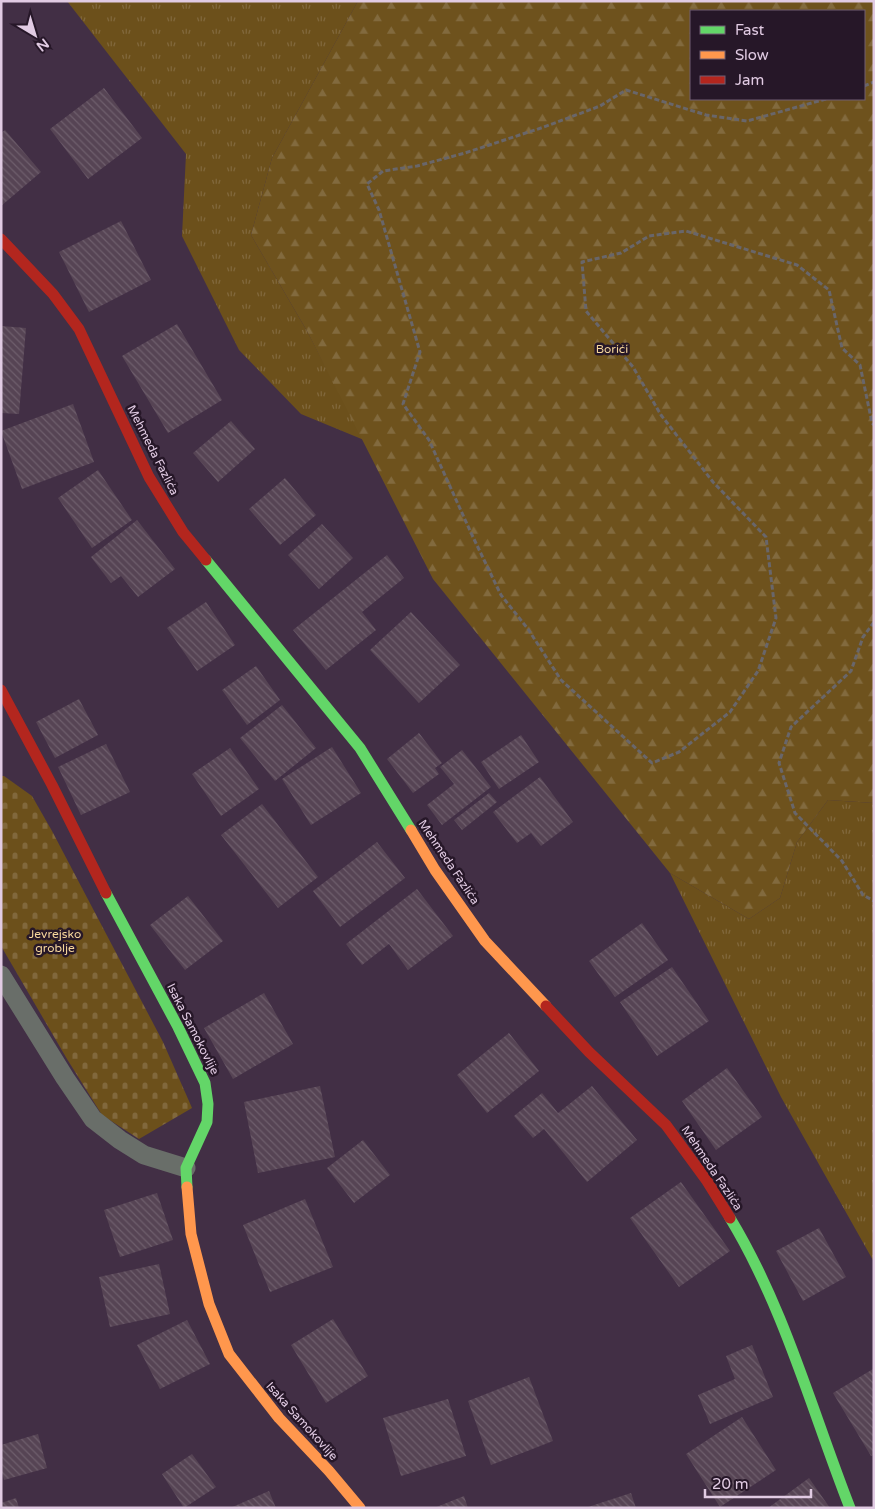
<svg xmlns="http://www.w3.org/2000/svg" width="875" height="1509" viewBox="0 0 875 1509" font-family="'Varela Round',sans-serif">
<defs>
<pattern id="grass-tufts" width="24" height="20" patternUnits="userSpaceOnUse" patternTransform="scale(1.25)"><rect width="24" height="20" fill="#6c501b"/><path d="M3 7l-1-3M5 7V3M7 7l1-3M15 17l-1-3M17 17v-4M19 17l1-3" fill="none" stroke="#81683c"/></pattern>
<pattern id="forest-firs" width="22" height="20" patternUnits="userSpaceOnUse" patternTransform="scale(1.25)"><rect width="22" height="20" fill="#6e521d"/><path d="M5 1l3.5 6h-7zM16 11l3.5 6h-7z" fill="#826a3e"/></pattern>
<pattern id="cemetery-stones" width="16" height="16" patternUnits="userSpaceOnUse" patternTransform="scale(1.25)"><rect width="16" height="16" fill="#6c501b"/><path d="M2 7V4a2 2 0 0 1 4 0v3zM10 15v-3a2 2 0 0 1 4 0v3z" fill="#81683c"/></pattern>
<pattern id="building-back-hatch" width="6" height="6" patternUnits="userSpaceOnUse" patternTransform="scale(1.25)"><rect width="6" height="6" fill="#564454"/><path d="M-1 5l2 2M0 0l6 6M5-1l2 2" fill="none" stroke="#6e5e6c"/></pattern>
</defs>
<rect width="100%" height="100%" fill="#422f45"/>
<path fill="url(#grass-tufts)" d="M 67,1 L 358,1 L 272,158 L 251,235 L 307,331 L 364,440 L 301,414 L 239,350 L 182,236 L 186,154 Z
M 828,800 L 874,803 L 874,1262 L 781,1097 L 670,873 L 749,919 L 780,898 L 797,842 Z"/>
<path fill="url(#forest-firs)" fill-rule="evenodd" d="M 358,1 L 874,1 L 874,803 L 828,800 L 797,842 L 780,898 L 749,919 L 670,873 L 433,579 L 307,331 L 251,235 L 272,158 ZM 691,11 L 864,11 L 864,99 L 691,99 Z"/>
<path fill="url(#cemetery-stones)" d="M 1,776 L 4,776 L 32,796 L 52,831 L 163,1042 L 192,1108 L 139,1139 L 102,1115 L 67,1059 L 1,946 Z"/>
<path fill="url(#building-back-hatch)" d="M 104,88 L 142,138 L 88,179 L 50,129 Z
M 5,130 L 41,172 L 1,206 L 1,133 Z
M 121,221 L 151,280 L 89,312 L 59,252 Z
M 177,324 L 222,400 L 168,433 L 122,356 Z
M 1,326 L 26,328 L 19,414 L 1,413 Z
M 73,404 L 94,462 L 22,489 L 1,431 Z
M 231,421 L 255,449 L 218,482 L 193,453 Z
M 98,470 L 132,520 L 92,548 L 58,498 Z
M 285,478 L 316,515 L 280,545 L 249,509 Z
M 137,520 L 175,569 L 138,597 L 121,576 L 111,583 L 91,557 Z
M 322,524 L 353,558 L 319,589 L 288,555 Z
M 387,555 L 404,578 L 362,612 L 376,630 L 326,670 L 293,630 Z
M 206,602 L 235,645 L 197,671 L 167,628 Z
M 411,612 L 460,665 L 419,703 L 370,650 Z
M 256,666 L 280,700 L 247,725 L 222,690 Z
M 79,699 L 98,735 L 55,758 L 36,722 Z
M 282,705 L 316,748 L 275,781 L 240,738 Z
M 419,733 L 442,763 L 435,768 L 439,774 L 413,793 L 387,759 Z
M 521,735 L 539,762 L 499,789 L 481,762 Z
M 106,744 L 130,792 L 81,815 L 58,767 Z
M 332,747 L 361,793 L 311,825 L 282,779 Z
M 230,748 L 259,789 L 221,816 L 192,774 Z
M 462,750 L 491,787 L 442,825 L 427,805 L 454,784 L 440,767 Z
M 540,777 L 573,822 L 541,846 L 531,833 L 517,843 L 493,812 Z
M 489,793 L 497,802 L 462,830 L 454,820 Z
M 262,804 L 318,877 L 278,908 L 221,835 Z
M 377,842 L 405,878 L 340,927 L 313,891 Z
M 417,889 L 453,936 L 408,970 L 389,944 L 362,965 L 346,944 Z
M 188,896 L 223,941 L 185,970 L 150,925 Z
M 642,923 L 668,960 L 615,997 L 589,961 Z
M 672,967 L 709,1021 L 657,1056 L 620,1002 Z
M 264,993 L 293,1044 L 233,1079 L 204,1028 Z
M 509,1033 L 539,1071 L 487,1113 L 457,1075 Z
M 727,1068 L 762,1117 L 716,1150 L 682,1101 Z
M 320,1086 L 335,1157 L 258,1173 L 244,1102 Z
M 592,1086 L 637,1140 L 587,1182 L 544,1129 L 533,1138 L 514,1116 L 542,1093 L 558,1113 Z
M 363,1140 L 390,1175 L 354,1203 L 327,1168 Z
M 681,1182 L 730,1251 L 679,1287 L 630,1218 Z
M 157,1193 L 173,1240 L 120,1257 L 104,1210 Z
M 305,1199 L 333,1267 L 270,1292 L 243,1225 Z
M 819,1228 L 846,1277 L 803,1301 L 776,1251 Z
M 159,1264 L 170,1314 L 110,1327 L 99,1277 Z
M 333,1319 L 368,1376 L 326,1403 L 291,1345 Z
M 187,1320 L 210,1364 L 160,1389 L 137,1345 Z
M 752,1345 L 773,1397 L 710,1424 L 698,1395 L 735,1379 L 726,1356 Z
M 873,1369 L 874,1455 L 871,1456 L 833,1393 Z
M 529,1377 L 553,1441 L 491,1465 L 468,1401 Z
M 448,1399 L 466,1456 L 401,1476 L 383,1418 Z
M 742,1417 L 776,1470 L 720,1507 L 686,1454 Z
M 38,1434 L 47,1468 L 4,1480 L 1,1470 L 1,1445 Z
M 192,1454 L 216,1487 L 184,1508 L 162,1474 Z
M 809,1478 L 830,1508 L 768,1508 Z
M 269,1491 L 276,1508 L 230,1508 Z
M 631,1493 L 636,1508 L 588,1508 L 588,1507 Z
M 464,1496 L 468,1508 L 434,1508 Z
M 16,1498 L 19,1508 L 1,1508 L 1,1503 Z"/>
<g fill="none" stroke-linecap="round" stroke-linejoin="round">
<path stroke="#69666a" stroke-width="3" stroke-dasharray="5 2.5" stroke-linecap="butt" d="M 864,86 L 874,82
M 826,99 L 747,121 L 706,115 L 626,90 L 600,106 L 544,127 L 465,153 L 417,166 L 383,171 L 367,184 L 379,210 L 420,352 L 403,404 L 429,440 L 472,535 L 501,595 L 528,629 L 561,680 L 652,763 L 679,752 L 730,712 L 758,671 L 776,618 L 766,537 L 713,482 L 661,415 L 633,367 L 586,311 L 582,262 L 621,253 L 649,236 L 686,231 L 797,265 L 829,290 L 842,348 L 860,365 L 872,423 L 874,425
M 874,622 L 863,637 L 851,671 L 791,727 L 779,763 L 795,813 L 842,861 L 863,895 L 874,901"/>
<path stroke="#696e69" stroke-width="19" d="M 1,975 L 65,1078 L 93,1119 L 120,1140 L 144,1155 L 186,1168"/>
<path stroke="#63d668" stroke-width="11" d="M 206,560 L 360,748 L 411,830
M 106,893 L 178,1027 L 205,1083 L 208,1104 L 207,1122 L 186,1168 L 187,1187
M 730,1218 C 784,1307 812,1411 850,1508"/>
<path stroke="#ff974d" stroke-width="11" d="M 411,830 L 435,870 L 485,941 L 546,1006
M 187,1187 L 191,1234 L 209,1304 L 229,1354 L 279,1418 L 329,1471 L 360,1508"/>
<path stroke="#b3261e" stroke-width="11" d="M 1,239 L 53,294 L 79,329 L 149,477 L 183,532 L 206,560
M 1,690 L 52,785 L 106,893
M 546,1006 L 589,1052 L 666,1125 L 707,1181 L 730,1218"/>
</g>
<g text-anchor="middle" stroke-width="5" stroke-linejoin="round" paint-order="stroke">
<g font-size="12" fill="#f7d79c" stroke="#261728">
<text x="612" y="353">Borići</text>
<text x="55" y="938">Jevrejsko<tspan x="55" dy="14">groblje</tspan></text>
</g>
<g font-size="12" fill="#e1cbe3" stroke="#261728">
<text transform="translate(153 450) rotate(63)" y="4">Mehmeda Fazlića</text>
<text transform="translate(449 862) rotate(56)" y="4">Mehmeda Fazlića</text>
<text transform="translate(193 1029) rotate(63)" y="4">Isaka Samokovlije</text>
<text transform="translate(712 1168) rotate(56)" y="4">Mehmeda Fazlića</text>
<text transform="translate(302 1421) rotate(48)" y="4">Isaka Samokovlije</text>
</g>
</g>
<rect width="875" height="1509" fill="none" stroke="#e1cbe3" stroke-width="5"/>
<rect x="690" y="10" width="175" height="90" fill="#261728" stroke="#715f73"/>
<rect x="700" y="26" width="25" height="8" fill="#63d668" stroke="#715f73"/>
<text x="735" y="35" font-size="15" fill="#e1cbe3">Fast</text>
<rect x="700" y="51" width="25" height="8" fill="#ff974d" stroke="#715f73"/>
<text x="735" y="60" font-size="15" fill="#e1cbe3">Slow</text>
<rect x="700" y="76" width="25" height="8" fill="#b3261e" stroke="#715f73"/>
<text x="735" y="85" font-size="15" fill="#e1cbe3">Jam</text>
<g transform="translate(35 35) rotate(142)" stroke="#261728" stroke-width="4" paint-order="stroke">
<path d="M0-4L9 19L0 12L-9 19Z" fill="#e1cbe3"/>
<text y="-8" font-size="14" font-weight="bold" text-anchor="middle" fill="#e1cbe3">N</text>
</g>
<path d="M705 1489v8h106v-8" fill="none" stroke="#e1cbe3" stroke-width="2.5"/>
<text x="712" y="1489" font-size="15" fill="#e1cbe3" stroke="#261728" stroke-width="4" paint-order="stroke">20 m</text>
</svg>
